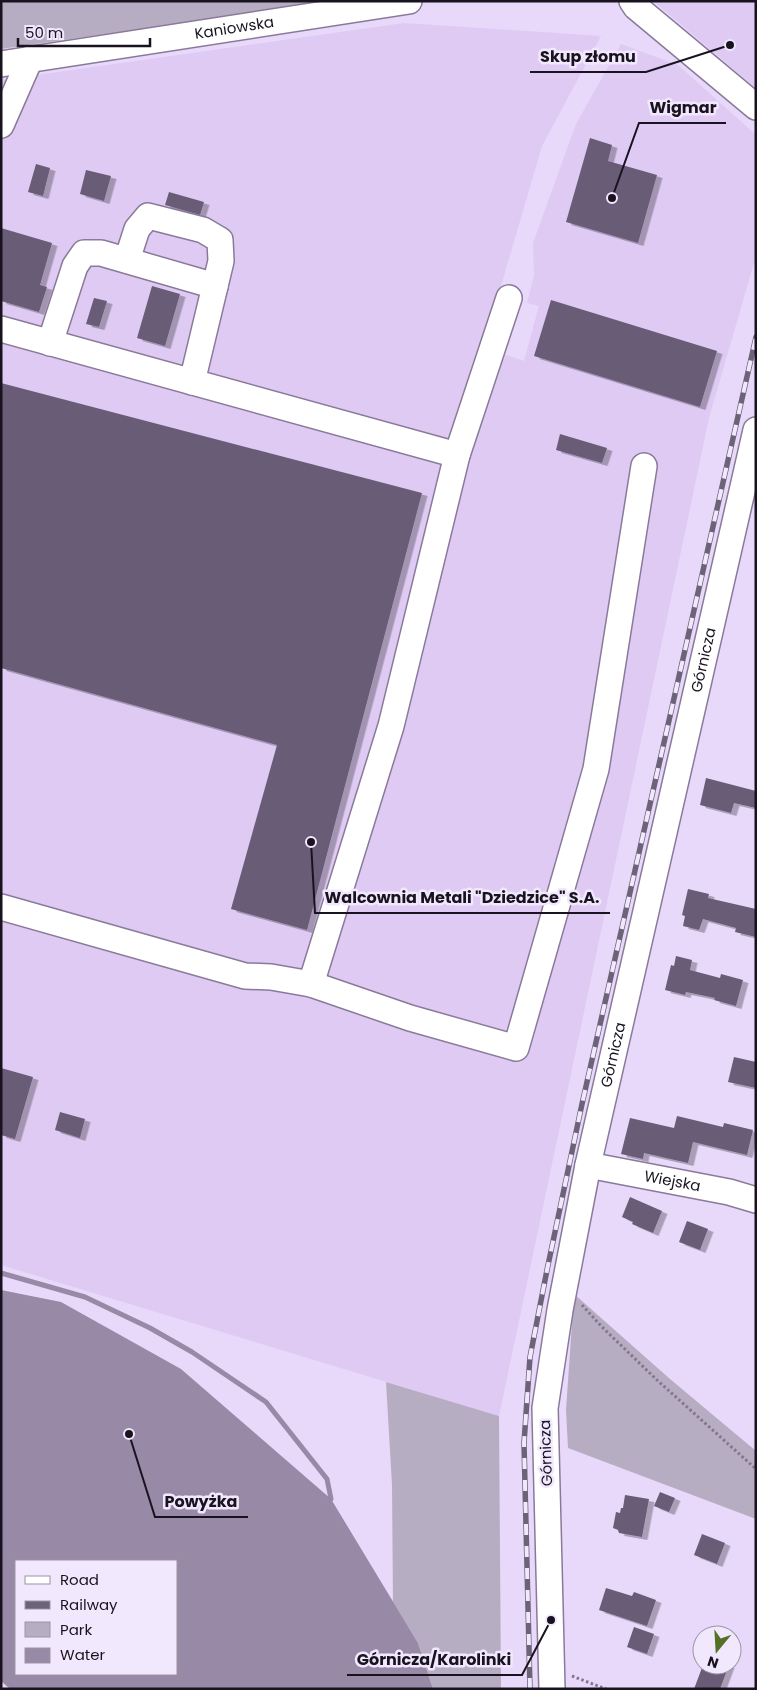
<svg xmlns="http://www.w3.org/2000/svg" width="757" height="1690" viewBox="0 0 757 1690" font-family="Poppins,sans-serif">
<defs>
<filter id="shadow"><feDropShadow dx="5.5" dy="3" stdDeviation="0" flood-color="#0004"/></filter>
</defs>
<rect width="100%" height="100%" fill="#e8d8fa"/>
<path fill="#decaf3" d="M 653,1 L 756,1 L 756,88 Z
M 404,23 L 601,36 L 542,146 L 483,347 L 524,361 L 539,306 L 527,303 L 534,275 L 533,243 L 576,124 L 621,44 L 678,65 L 756,135 L 756,256 L 709,418 L 499,1416 L 1,1265 L 1,80 Z"/>
<path fill="#b7adc2" d="M 1,1 L 336,1 L 1,49 Z
M 574,1294 L 670,1379 L 756,1451 L 756,1519 L 568,1448 L 566,1410 Z
M 386,1382 L 499,1416 L 501,1689 L 433,1689 L 418,1643 L 393,1602 L 392,1485 Z"/>
<path fill="#9889a7" fill-rule="evenodd" d="M 1,1290 L 61,1302 L 181,1369 L 331,1499 L 418,1643 L 433,1689 L 10,1689 L 1,1681 ZM 16,1561 L 176,1561 L 176,1674 L 16,1674 Z"/>
<g fill="none" stroke-linecap="round" stroke-linejoin="round">
<path stroke="#9889a7" stroke-width="5" d="M 1,1273 L 85,1297 L 150,1328 L 192,1352 L 266,1402 L 327,1479 L 331,1499"/>
</g>
<path fill="#695c77" filter="url(#shadow)" d="M 590,138 L 612,145 L 608,161 L 657,175 L 638,243 L 566,222 Z
M 36,164 L 50,168 L 43,196 L 28,192 Z
M 86,170 L 111,176 L 104,201 L 80,194 Z
M 169,192 L 204,202 L 200,215 L 165,205 Z
M 1,228 L 52,243 L 40,285 L 47,287 L 39,312 L 1,301 Z
M 152,286 L 180,294 L 165,346 L 137,338 Z
M 94,298 L 107,301 L 99,327 L 86,324 Z
M 551,300 L 717,351 L 700,407 L 534,356 Z
M 1,383 L 422,493 L 307,930 L 231,909 L 277,745 L 1,668 Z
M 560,434 L 607,448 L 602,463 L 556,450 Z
M 706,778 L 756,791 L 756,808 L 734,803 L 731,813 L 700,805 Z
M 688,889 L 709,894 L 708,898 L 756,909 L 756,937 L 735,932 L 736,928 L 703,919 L 699,930 L 683,926 L 685,916 L 682,915 Z
M 676,956 L 692,960 L 690,970 L 720,978 L 721,974 L 743,980 L 736,1006 L 714,1000 L 715,998 L 686,992 L 685,995 L 665,990 L 671,965 L 674,966 Z
M 734,1057 L 756,1062 L 756,1088 L 728,1082 Z
M 1,1068 L 33,1077 L 15,1139 L 1,1135 Z
M 60,1112 L 85,1119 L 80,1138 L 55,1130 Z
M 677,1116 L 723,1127 L 724,1123 L 753,1130 L 747,1155 L 693,1142 L 688,1163 L 644,1153 L 643,1159 L 621,1154 L 630,1118 L 674,1128 Z
M 630,1197 L 662,1211 L 653,1233 L 632,1224 L 633,1222 L 622,1217 Z
M 687,1221 L 708,1229 L 700,1250 L 679,1242 Z
M 660,1492 L 675,1498 L 669,1512 L 654,1506 Z
M 625,1495 L 649,1499 L 642,1537 L 619,1533 L 618,1530 L 613,1528 L 616,1512 L 620,1513 L 621,1508 L 623,1508 Z
M 702,1534 L 725,1543 L 717,1564 L 694,1555 Z
M 606,1588 L 632,1596 L 634,1592 L 656,1600 L 647,1626 L 599,1610 Z
M 634,1627 L 654,1634 L 647,1654 L 627,1647 Z
M 703,1665 L 729,1665 L 720,1689 L 694,1689 Z"/>
<g fill="none" stroke-linecap="round" stroke-linejoin="round">
<defs>
<g id="minor">
<path d="M 632,1 L 636,7 L 756,107"/>
<path id="s1" d="M 1,64 L 409,1"/>
<path d="M 1,125 L 30,59"/>
<path d="M 127,260 L 137,229 L 148,216 L 203,230 L 220,240 L 221,261 L 192,382"/>
<path d="M 1,329 L 457,455"/>
<path d="M 50,343 L 75,266 L 84,253 L 101,253 L 215,286"/>
<path d="M 1,907 L 245,976 L 271,977 L 311,984 L 410,1018 L 516,1048 L 596,769 L 644,466"/>
<path d="M 311,984 L 391,726 L 457,455 L 509,298"/>
<path id="s2" d="M 588,1165 L 729,1192 L 756,1200"/>
<path id="s3" d="M 552,1689 L 545,1408 L 560,1310 L 588,1165 L 756,430"/>
</g>
</defs>
<use href="#minor" stroke="#8a7a9a" stroke-width="28"/>
<path stroke="#82778e" stroke-width="3" stroke-dasharray="2.5 2.5" stroke-linecap="butt" d="M 582,1305 L 602,1327 L 657,1380 L 756,1469
M 572,1676 L 606,1689"/>
<use href="#minor" stroke="#fff" stroke-width="25"/>
<defs>
<path id="rail" d="M 530,1689 L 524,1443 L 530,1357 L 547,1270 L 582,1104 L 756,337"/>
</defs>
<use href="#rail" stroke="#6d6378" stroke-width="5.5"/>
<use href="#rail" stroke="#f2e8fd" stroke-width="4" stroke-dasharray="11" stroke-linecap="butt"/>
</g>
<g text-anchor="middle" stroke-width="5" stroke-linejoin="round" paint-order="stroke">
<g font-size="15" fill="#19131f" stroke="#f2e8fd">
<text dy="5" stroke="none"><textPath href="#s1" startOffset="236">Kaniowska</textPath></text>
<text dy="5" stroke="none"><textPath href="#s3" startOffset="1046">Górnicza</textPath></text>
<text dy="5" stroke="none"><textPath href="#s3" startOffset="641">Górnicza</textPath></text>
<text dy="5" stroke="none"><textPath href="#s2" startOffset="86">Wiejska</textPath></text>
<text transform="translate(546 1453) rotate(-92)" y="5">Górnicza</text>
</g>
</g>
<path fill="none" stroke="#19131f" stroke-width="2" d="M730 45L646 72H530M612 198L639 123H726M311 842L315 913H610M129 1434L155 1517H248M551 1620L522 1675H347"/>
<g fill="#19131f" stroke="#f2e8fd" stroke-width="2">
<circle cx="730" cy="45" r="5"/>
<circle cx="612" cy="198" r="5"/>
<circle cx="311" cy="842" r="5"/>
<circle cx="129" cy="1434" r="5"/>
<circle cx="551" cy="1620" r="5"/>
</g>
<g font-size="16" text-anchor="middle" font-weight="bold" fill="#19131f" stroke="#f2e8fd" stroke-width="5" stroke-linejoin="round" paint-order="stroke">
<text x="588" y="62">Skup złomu</text>
<text x="683" y="113">Wigmar</text>
<text x="462" y="903">Walcownia Metali "Dziedzice" S.A.</text>
<text x="201" y="1507">Powyżka</text>
<text x="434" y="1665">Górnicza/Karolinki</text>
</g>
<rect width="757" height="1690" fill="none" stroke="#19131f" stroke-width="5"/>
<rect x="15" y="1560" width="162" height="115" fill="#f2e8fd" stroke="#9b93a4"/>
<rect x="25" y="1576" width="25" height="8" fill="#ffffff" stroke="#9b93a4"/>
<text x="60" y="1585" font-size="15" fill="#19131f">Road</text>
<rect x="25" y="1601" width="25" height="8" fill="#6d6378" stroke="#9b93a4"/>
<text x="60" y="1610" font-size="15" fill="#19131f">Railway</text>
<rect x="25" y="1622" width="25" height="15" fill="#b7adc2" stroke="#9b93a4"/>
<text x="60" y="1635" font-size="15" fill="#19131f">Park</text>
<rect x="25" y="1648" width="25" height="15" fill="#9889a7" stroke="#9b93a4"/>
<text x="60" y="1660" font-size="15" fill="#19131f">Water</text>
<g transform="translate(717 1650) rotate(198)"><circle r="24" fill="#f2e8fd" stroke="#9b93a4"/>
<path d="M0-4L9 19L0 12L-9 19Z" fill="#537024"/>
<text y="-8" font-size="14" font-weight="bold" text-anchor="middle" fill="#19131f">N</text>
</g>
<path d="M18 38v8h132v-8" fill="none" stroke="#19131f" stroke-width="2.5"/>
<text x="25" y="38" font-size="15" fill="#19131f" stroke="#f2e8fd" stroke-width="4" paint-order="stroke">50 m</text>
</svg>
